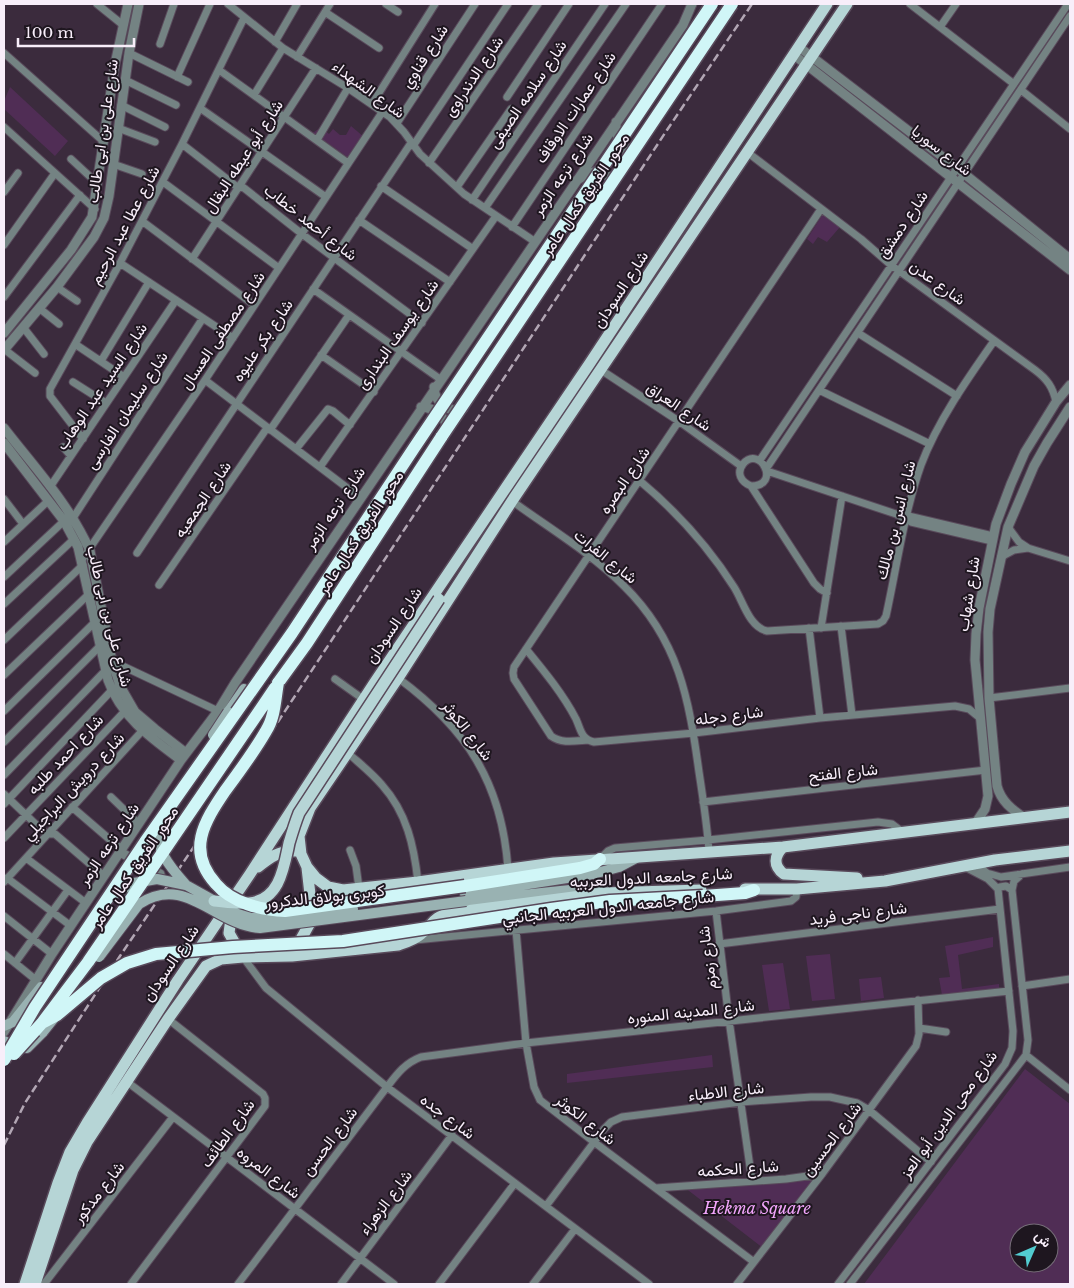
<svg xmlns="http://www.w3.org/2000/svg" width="1074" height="1288" viewBox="0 0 1074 1288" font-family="'Libre Baskerville',Vazirmatn,serif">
<rect width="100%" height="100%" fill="#3b2b3d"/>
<path fill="#502d55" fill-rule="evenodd" d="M 10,87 L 68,141 L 55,156 L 4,109 L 4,101 Z
M 351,126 L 364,137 L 349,158 L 325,141 L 323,144 L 310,135 L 321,127 L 329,134 L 333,129 L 340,135 L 346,135 Z
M 823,214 L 840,227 L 827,242 L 818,237 L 813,244 L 807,239 Z
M 993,937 L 993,947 L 958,955 L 962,989 L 999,984 L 999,991 L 942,995 L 939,978 L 950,977 L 945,946 Z
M 830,954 L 835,999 L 812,1001 L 806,956 Z
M 783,963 L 790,1009 L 769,1011 L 762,965 Z
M 881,977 L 884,998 L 861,1001 L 859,979 Z
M 712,1055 L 713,1067 L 567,1083 L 567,1074 Z
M 1025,1069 L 1070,1104 L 1070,1284 L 864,1284 ZM 1019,1233 L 1049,1233 L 1049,1263 L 1019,1263 Z
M 821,1170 L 763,1248 L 684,1187 L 753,1181 Z"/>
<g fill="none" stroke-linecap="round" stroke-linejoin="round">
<defs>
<path id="minor" d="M 97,4 L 123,25
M 228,4 L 283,48 L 348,88 L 390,117 L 404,132 L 420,154 L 464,194 L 534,241
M 386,4 L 398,12
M 910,4 L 1014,84
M 325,12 L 379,48
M 940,27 L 956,4
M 275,42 L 297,4
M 160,44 L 174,4
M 4,53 L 104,142
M 129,53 L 188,82
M 297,57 L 330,4
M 219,70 L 348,163
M 177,77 L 210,4
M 125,80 L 176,105
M 1021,90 L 1070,129
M 254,95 L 283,48
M 507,97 L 569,4
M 372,104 L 435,4
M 121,105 L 165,127
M 200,108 L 326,197
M 397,123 L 475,4
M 4,127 L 95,209
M 118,128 L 155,142
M 317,140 L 348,88
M 182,144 L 236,186 L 244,188 L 302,234 L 422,323
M 413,146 L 508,4
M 747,152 L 861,239 L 891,265 L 1035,370 C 1047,379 1053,387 1056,402
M 71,159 L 98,184
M 429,163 L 538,4
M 113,164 L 142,174
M 163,182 L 279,268
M 381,186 L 473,249
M 457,187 L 511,109
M 4,192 L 18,173
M 472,200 L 605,4
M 485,208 L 626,4
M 359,220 L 450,282
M 142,221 L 254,305
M 512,227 L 662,4
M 4,245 L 55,173
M 192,259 L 316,68
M 120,263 L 233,338
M 57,287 L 77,301
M 313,289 L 440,379
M 4,297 L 80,195
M 39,308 L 59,324
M 23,327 L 44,354
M 858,333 L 957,396
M 75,344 L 124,377
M 4,349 L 35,373
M 321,355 L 374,392
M 101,361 L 149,282
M 601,370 L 680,422 L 741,466
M 205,380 L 350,490 L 361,496
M 73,382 L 106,403
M 819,390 L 930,444
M 270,430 L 349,315
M 83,439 L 50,396 L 50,389 L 120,263 L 182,144 L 244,18
M 63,447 L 71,456
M 296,449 L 328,409 L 333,411 L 350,425
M 760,460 L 1068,4
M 320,467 L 496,216
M 766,469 L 1070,16
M 767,471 L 896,514 L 911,522 L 992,541
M 640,481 C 677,512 708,546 734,587 C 743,601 749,627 767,631 L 878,624 L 883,621 L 886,616 C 897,566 904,513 921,465 C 937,422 968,378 994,341
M 751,486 C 782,486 760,444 743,464 C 736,473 741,482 751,486 L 814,583 L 820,589 L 827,593
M 50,487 L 176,300
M 4,499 L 23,524
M 512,501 C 549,528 591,553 624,586 C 679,640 689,699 699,772 C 703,798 707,825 709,851
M 904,515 L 993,536
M 73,518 L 203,318
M 1008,527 L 1019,542 L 1028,548 L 1070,561
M 4,542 L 48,501
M 137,553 L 411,143
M 1001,557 L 1014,550 L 1028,548
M 81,561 L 205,380 L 383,111
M 4,577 L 64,521
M 159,585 L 267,428
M 4,604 L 74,539
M 841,626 L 852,715
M 809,628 L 820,718
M 821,628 L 842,496
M 4,640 L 83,565
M 526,649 C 544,671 563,694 576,719 C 581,730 581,739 594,742 L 694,733 L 820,718 L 955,706 L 969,709 L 980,718
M 112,661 L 218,711
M 4,675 L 89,594
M 398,678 C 467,729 502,783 508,869
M 335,679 L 363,699
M 989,698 L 1070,688
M 4,711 L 95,622
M 588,740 C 575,741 562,744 551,736 L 514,679 L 513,673 L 514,667 L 821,209
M 4,742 L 100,646
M 348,753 C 359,763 372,773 382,785 C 407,813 414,846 418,882
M 4,775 L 106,670
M 4,794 L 46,834 L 55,834 L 104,876
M 111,797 L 139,824
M 703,802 L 986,770
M 4,804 L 112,690
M 72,807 L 122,850
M 4,838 L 125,711
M 350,850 L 356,866 L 359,888
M 26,858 L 86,903
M 600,859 L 608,851 L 615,848 L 708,840 L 878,822 L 892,824 L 904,833
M 976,864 L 987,873 L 1001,877 L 1070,867
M 7,878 L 71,926
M 4,882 L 142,731
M 998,889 L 1000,887 L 1006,886 L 1012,890
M 716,911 L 729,1020 L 752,1181
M 4,916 L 52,954
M 516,930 L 526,1043 L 534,1087 L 540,1100 L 594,1142 L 754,1262
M 415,940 L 716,911 L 791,901 L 796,897 L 797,889
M 719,944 L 1000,909
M 4,954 L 36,980
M 243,957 L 266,988 L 387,1087 L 649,1284
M 15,963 L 68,890
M 1022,986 L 1070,979
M 919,1028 L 946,1032
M 1026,1055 L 1070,1090
M 126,1081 L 394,1284
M 656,1188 L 786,1179 L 822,1174
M 546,1206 L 604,1129 L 611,1122 L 622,1117 L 741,1102 L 811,1097 L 830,1097 L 857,1103 L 869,1110 L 931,1162
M 44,1284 L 173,1117
M 131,1284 L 265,1106 L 265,1098 L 263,1094 L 168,1019
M 238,1284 L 387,1087 C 397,1074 405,1063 421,1057 L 526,1043 L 1009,991
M 341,1284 L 452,1135
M 439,1284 L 515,1183
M 533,1284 L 575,1229
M 737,1284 L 822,1174 L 916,1046 L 919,1034 L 918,1000
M 838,1284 L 1005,1064 L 1012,1048 L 1013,1031 L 998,889 L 988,879 L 963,866
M 850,1284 L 1026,1055 L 1028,1040 L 1012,890 L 1014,881 L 1022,874"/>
<path id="tertiary" d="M 799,47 L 957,168 L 1070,259
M 794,55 L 1070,270
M 616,122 C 616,133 617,139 623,149 L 629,149 L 638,146
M 577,180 C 592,172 600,165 612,181 L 611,187
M 4,333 L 71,250 L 92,217 L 115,64 L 128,4
M 4,350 L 57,287 L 94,237 L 104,218 L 109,196 L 129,53 L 139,4
M 434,387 C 435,403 447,413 463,409
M 421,407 C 435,408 446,416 447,430
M 4,428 C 34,467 70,505 90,551 L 112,661 L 120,686 L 135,712 L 155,729 L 186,753
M 4,443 L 64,521 L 78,547 L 108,680 C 121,717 151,738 181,760
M 1025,818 C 1012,810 1001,801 997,786 L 989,698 L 988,632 L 990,609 L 1008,527 L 1014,513 L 1034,466 L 1047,443 L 1070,407
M 975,824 L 985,809 L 988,796 L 975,660 L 976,634 L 979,608 L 996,524 L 1011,484 L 1025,452 L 1043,423 L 1056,402 L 1070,385
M 120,852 L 160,874
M 4,1032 L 52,954 L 181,760 L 218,711 L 235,683 L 683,25 L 692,4"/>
<path id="secondary" d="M 228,712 L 244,689
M 465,894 L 593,874 L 619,867 L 636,858
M 466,901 L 589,888 L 598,889 L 604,893
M 4,1026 L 13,1022 L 41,987
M 4,1041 L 18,1047 L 27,1048 L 43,1032"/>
<path id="primary" d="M 847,4 L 512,501 L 398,678 L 310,808 L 299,836 L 301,854 L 307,867 L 316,878 L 328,887 L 343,890 L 418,882 L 554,863 L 783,847 L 1070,812
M 783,847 C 774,856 773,866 784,874 L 857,878
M 258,867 C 269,858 280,850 295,851
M 745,889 L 797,889 L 885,881 L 995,860 L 1070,851
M 232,911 L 229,933 L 241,954
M 295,950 L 311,921 L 312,912 L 307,868
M 25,1284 L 58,1183 L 70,1152 L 87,1123 L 178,980 L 250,874 L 375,682 L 590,363 L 827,4
M 35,1284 L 73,1170 L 87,1142 L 168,1019 L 206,966 L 221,959 L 243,957 L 292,956 L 398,945 C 407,942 414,940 421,934 C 434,924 431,918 450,913 L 604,893 L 701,890"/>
<path id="motorway" d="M 278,683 L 307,643 L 442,436
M 465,886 L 580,868 L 594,864 L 600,859
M 703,896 L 745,893 L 754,890"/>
</defs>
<use href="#minor" stroke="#594a5b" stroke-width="9"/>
<use href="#tertiary" stroke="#594a5b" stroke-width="11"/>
<use href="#secondary" stroke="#594a5b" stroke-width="12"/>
<use href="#primary" stroke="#594a5b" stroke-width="14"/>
<use href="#motorway" stroke="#594a5b" stroke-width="15"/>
<use href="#minor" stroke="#748383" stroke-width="7"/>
<use href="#tertiary" stroke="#748383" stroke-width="9"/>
<use href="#secondary" stroke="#99b2b2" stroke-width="10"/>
<use href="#primary" stroke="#b6d5d6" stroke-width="11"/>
<use href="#motorway" stroke="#d0f6f7" stroke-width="12"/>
<path stroke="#b2a6b4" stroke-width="2.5" stroke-dasharray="8 4" stroke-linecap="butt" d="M 4,1145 L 25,1103 L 120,956 L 266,740 L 667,130 L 752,4"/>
<defs>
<path id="secondary-bridge" d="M 213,735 L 228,712
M 159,822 C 153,848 170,867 186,885
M 111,896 L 134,883 L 157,879 L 186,885 L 238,914 L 251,918 L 271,918 L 353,909
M 99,957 L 139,904 C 186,873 214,925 260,928 L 466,901
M 43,1032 L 55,1017"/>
<path id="primary-bridge" d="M 214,901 C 225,902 237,904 249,903 C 280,900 284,867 289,843 C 292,833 295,823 299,813 L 439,599"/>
<path id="motorway-bridge" d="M 442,436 L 732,4
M 278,683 C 275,699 275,717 266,731 C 254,752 239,772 225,791 C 204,822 186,851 216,884 C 232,903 261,910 285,911 L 465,886
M 42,1023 L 57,1015 L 101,978 L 127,963 L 156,954 L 233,947 L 343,941 L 551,909 L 610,901 L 703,896
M 14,1054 L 42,1023 L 88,962 L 275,688
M 4,1060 L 35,1007 L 145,842 L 292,633 L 414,448 L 712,4"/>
</defs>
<use href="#secondary-bridge" stroke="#594a5b" stroke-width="12" stroke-linecap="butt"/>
<use href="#primary-bridge" stroke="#594a5b" stroke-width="14" stroke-linecap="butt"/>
<use href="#motorway-bridge" stroke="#594a5b" stroke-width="15" stroke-linecap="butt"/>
<use href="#secondary-bridge" stroke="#99b2b2" stroke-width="10"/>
<use href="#primary-bridge" stroke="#b6d5d6" stroke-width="11"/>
<use href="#motorway-bridge" stroke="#d0f6f7" stroke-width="12"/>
</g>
<g text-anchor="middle" stroke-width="4" stroke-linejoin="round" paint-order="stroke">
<g font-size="16" fill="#f8eefa" stroke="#1e161f">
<text transform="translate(424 56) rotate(-57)" y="6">شارع قناوي</text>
<text transform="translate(473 76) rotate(-56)" y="6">شارع الدندراوى</text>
<text transform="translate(369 89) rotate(36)" y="6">شارع الشهداء</text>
<text transform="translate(527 94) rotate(-56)" y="6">شارع سلامه الصيفى</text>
<text transform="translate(575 107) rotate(-56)" y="6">شارع عمارات الاوقاف</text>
<text transform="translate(102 131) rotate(-82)" y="6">شارع على بن ابى طالب</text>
<text transform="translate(942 150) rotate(38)" y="6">شارع سوريا</text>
<text transform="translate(243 156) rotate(-57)" y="6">شارع أبو عيطه البقال</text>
<text transform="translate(562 174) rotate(-56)" y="6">شارع ترعه الزمر</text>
<text transform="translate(585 194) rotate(-56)" y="6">محور الفريق كمال عامر</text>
<text transform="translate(311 222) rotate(38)" y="6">شارع أحمد خطاب</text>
<text transform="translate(902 224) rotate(-56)" y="6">شارع دمشق</text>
<text transform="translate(124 225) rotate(-62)" y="6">شارع عطا عبد الرحيم</text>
<text transform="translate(938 282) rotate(36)" y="6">شارع عدن</text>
<text transform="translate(620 289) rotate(-57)" y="6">شارع السودان</text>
<text transform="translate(222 330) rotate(-56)" y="6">شارع مصطفى العسال</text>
<text transform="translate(397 334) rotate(-55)" y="6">شارع يوسف البندارى</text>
<text transform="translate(262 340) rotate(-56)" y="6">شارع بكر عليوه</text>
<text transform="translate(101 386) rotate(-56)" y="6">شارع السيد عبد الوهاب</text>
<text transform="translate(679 406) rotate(34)" y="6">شارع العراق</text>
<text transform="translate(126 410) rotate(-57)" y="6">شارع سليمان الفارسى</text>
<text transform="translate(624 480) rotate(-56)" y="6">شارع البصره</text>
<text transform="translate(202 499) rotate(-56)" y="6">شارع الجمعيه</text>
<text transform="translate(334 508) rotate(-56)" y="6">شارع ترعه الزمر</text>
<text transform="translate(895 520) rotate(-76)" y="6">شارع انس بن مالك</text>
<text transform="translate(360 532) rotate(-57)" y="6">محور الفريق كمال عامر</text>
<text transform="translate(606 556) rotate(39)" y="6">شارع الفرات</text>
<text transform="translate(968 594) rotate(-81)" y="6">شارع شهاب</text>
<text transform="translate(110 616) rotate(76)" y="6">شارع على بن ابى طالب</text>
<text transform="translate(393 625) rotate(-56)" y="6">شارع السودان</text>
<text transform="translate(729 715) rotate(-7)" y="6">شارع دجله</text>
<text transform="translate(468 730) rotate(52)" y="6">شارع الكوثر</text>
<text transform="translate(65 754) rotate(-47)" y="6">شارع احمد طلبه</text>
<text transform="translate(843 772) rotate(-6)" y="6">شارع الفتح</text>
<text transform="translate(73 786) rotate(-47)" y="6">شارع درويش البراجيلي</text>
<text transform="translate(108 844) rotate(-56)" y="6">شارع ترعه الزمر</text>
<text transform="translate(134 867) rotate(-56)" y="6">محور الفريق كمال عامر</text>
<text transform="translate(651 877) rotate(-3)" y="6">شارع جامعه الدول العربيه</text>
<text transform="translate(325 896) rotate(-6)" y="6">كوبرى بولاق الدكرور</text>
<text transform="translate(608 907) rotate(-6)" y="6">شارع جامعه الدول العربيه الجانبي</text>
<text transform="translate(858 913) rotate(-7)" y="6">شارع ناجى فريد</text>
<text transform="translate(707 958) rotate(-97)" y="6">شارع زمزم</text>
<text transform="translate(170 963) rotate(-56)" y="6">شارع السودان</text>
<text transform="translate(691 1011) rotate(-6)" y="6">شارع المدينه المنوره</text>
<text transform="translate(726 1091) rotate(-6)" y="6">شارع الاطباء</text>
<text transform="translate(948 1114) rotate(-54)" y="6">شارع محى الدين أبو العز</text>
<text transform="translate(448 1116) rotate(37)" y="6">شارع جده</text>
<text transform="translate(586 1119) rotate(38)" y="6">شارع الكوثر</text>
<text transform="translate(227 1133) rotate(-54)" y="6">شارع الطائف</text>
<text transform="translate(831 1139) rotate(-53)" y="6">شارع الحسين</text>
<text transform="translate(329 1141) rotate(-53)" y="6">شارع الحسن</text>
<text transform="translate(738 1168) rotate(-4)" y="6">شارع الحكمه</text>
<text transform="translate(269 1172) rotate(37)" y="6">شارع المروه</text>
<text transform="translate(98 1192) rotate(-52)" y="6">شارع مدكور</text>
<text transform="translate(385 1202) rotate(-53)" y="6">شارع الزهراء</text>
</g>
<g font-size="16" font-style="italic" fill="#f2a5fc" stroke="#1e161f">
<text x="757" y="1214">Hekma Square</text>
</g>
</g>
<rect width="1074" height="1288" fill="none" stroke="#f8eefa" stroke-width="10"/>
<g transform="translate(1034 1248) rotate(45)"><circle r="24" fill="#1e161f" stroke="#756c77"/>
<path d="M0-4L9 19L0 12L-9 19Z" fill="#52ccd0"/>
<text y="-8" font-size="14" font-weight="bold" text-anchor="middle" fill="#f8eefa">ش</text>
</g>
<path d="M18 38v8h116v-8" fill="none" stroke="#f8eefa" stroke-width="2.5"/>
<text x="25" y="38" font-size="15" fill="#f8eefa" stroke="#1e161f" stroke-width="4" paint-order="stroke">100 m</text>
</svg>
